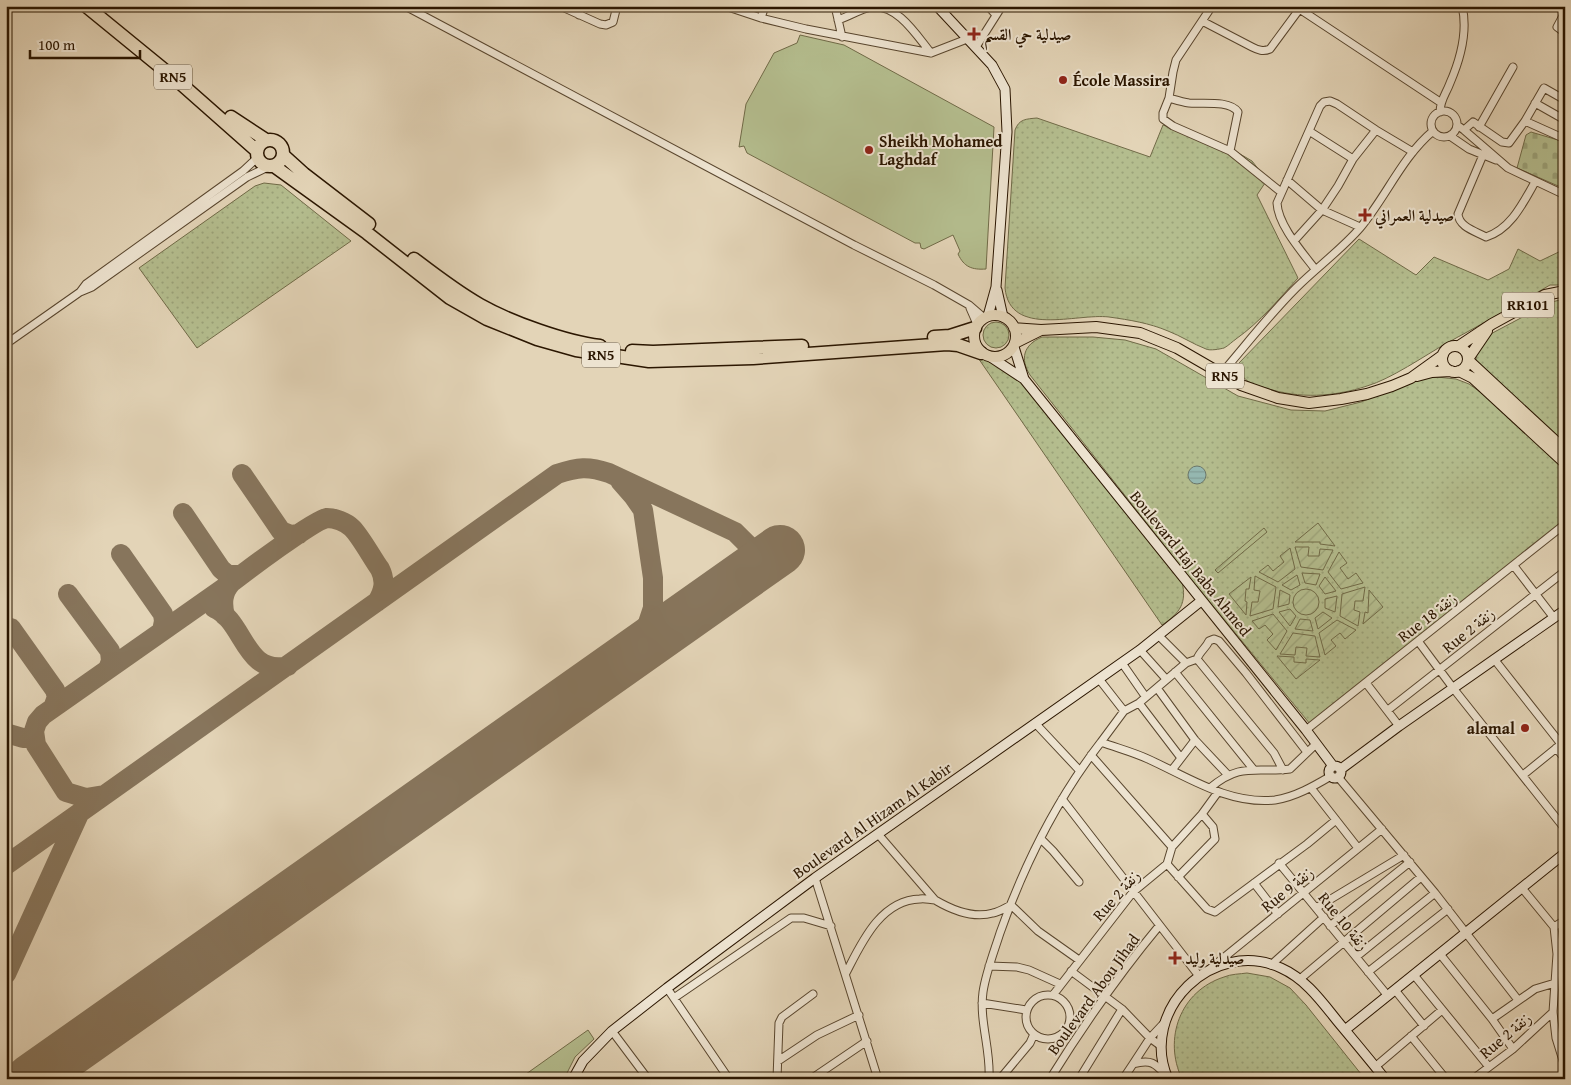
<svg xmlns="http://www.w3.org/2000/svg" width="1571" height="1085" viewBox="0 0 1571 1085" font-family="'Gentium Book Plus',Amiri,serif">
<defs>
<pattern id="cemetery-stones" width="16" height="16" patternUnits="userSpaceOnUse" patternTransform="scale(1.25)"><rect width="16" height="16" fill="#b4bd8e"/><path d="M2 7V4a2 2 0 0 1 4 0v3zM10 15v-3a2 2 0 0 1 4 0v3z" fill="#9ba279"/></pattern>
<pattern id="park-dots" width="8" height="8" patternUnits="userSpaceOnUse" patternTransform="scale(1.25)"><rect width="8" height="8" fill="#b4bd8e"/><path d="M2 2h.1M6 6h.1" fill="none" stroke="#9ba279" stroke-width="1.8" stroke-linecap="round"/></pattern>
<pattern id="garden-furrows" width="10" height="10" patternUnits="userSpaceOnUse" patternTransform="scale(1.25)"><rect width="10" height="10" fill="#b4bd8e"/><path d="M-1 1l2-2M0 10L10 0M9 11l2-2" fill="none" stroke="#9ba279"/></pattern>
<pattern id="water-rules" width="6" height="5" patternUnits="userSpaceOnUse" patternTransform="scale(1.25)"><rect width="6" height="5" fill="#95b8b1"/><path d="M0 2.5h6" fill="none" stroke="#819d96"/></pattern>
</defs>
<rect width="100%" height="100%" fill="#e3d4b7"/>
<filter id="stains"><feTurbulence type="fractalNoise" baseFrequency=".004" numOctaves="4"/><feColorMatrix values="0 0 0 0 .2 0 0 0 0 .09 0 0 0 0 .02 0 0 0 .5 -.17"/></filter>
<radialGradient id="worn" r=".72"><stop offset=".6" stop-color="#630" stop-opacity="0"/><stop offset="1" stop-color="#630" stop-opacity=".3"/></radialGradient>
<path fill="#b4bd8e" stroke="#706a47" d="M 800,35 L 844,45 L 994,127 L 986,269 C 972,270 964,267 958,254 L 960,251 L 953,235 L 924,249 L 921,248 L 920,243 L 915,243 L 747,153 L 744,146 L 739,147 L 746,104 L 774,53 L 797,43 Z
M 588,1030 L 594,1039 L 575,1057 L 564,1079 L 519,1079 Z"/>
<path fill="url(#cemetery-stones)" stroke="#706a47" d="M 1531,132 L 1558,140 L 1565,144 L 1565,189 L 1517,168 L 1526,135 Z"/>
<path fill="url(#park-dots)" stroke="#706a47" d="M 1037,118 L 1150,157 L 1163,125 L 1228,147 L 1252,161 L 1267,180 L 1257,195 L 1298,278 C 1279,299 1260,322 1236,339 C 1233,341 1228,346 1224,348 C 1220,349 1210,351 1206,349 C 1193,344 1181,336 1168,331 C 1149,323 1130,320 1109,317 C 1077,313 1010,338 1005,288 L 1015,130 C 1019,119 1026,119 1037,118 Z
M 264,183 L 281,185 L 351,241 L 197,348 L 139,268 L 255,186 Z
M 1359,239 L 1416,275 L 1434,257 L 1488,280 L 1509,269 L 1518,249 L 1540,261 L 1565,249 L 1565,285 L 1550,285 C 1516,305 1482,324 1447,343 C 1424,356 1391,379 1367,386 C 1334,397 1299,399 1266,388 C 1251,384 1240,381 1239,363 Z
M 1565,299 L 1565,446 L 1476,362 L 1476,356 L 1483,338 L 1551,302 Z
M983 335a13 13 0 1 1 26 0a13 13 0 1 1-26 0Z
M 1042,337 L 1093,337 L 1125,340 L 1156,349 L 1238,396 L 1291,410 L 1325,411 L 1361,402 L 1421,378 L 1437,377 L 1456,379 L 1469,384 L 1483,394 L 1565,467 L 1565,520 L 1310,724 L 1190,578 L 1030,375 C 1020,359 1023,345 1042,337 Z
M 974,352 L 998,365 L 1027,386 L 1182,582 C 1187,603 1180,613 1162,625 Z
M 1247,973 L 1270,977 L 1290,988 L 1306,1005 L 1365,1079 L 1182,1079 C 1163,1039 1180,991 1224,977 C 1231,974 1240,974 1247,973 Z"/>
<path fill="url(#garden-furrows)" stroke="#706a47" d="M 1318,523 L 1335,546 L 1320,544 L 1320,542 L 1295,542 Z
M 1264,528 L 1267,532 L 1218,573 L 1215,570 Z
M 1295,547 L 1309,547 L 1308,556 L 1319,556 L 1320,549 L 1333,550 L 1323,570 L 1301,567 Z
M 1290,548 L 1295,569 L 1278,582 L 1259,572 L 1268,565 L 1273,571 L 1284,562 L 1280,556 Z
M 1339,552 L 1347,563 L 1340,568 L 1348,579 L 1356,573 L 1363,583 L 1341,589 L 1328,572 Z
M 1302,573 L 1320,574 L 1316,585 L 1305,583 Z
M 1297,575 L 1300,585 L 1291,590 L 1282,585 Z
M 1255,576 L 1276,587 L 1273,609 L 1250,616 L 1252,602 L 1258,602 L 1260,591 L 1254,590 Z
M 1251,577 L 1249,589 L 1246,589 L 1245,601 L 1247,602 L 1246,615 L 1229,594 Z
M 1325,577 L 1336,591 L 1325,594 L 1319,586 Z
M 1365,587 L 1363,601 L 1355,601 L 1354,610 L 1360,612 L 1358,626 L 1340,616 L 1342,594 Z
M1293 602a13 13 0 1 1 26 0a13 13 0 1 1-26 0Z
M 1280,590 L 1290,595 L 1289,604 L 1278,607 Z
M 1369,590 L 1383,607 L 1363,624 L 1365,612 L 1368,613 Z
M 1337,596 L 1335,612 L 1325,608 L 1325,599 Z
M 1290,609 L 1296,616 L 1290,626 L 1279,612 Z
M 1323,612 L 1332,618 L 1318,629 L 1315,618 Z
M 1273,614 L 1287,631 L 1276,650 L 1267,640 L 1273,634 L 1265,625 L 1259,629 L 1252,621 Z
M 1300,619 L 1310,620 L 1313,631 L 1295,629 Z
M 1337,620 L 1356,630 L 1345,639 L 1340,633 L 1331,640 L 1336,646 L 1325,655 L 1319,633 Z
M 1293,633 L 1315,636 L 1320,657 L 1306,656 L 1307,648 L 1296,647 L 1295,655 L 1280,654 Z
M 1277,656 L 1294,657 L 1294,662 L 1306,663 L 1306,659 L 1320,660 L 1296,679 Z"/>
<path fill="url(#water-rules)" stroke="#6b776a" d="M1188 475a9 9 0 1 1 18 0a9 9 0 1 1-18 0Z"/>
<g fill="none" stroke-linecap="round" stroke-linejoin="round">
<path stroke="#87755c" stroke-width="20" d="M 242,474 L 281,531 L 291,535 L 299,534
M 620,481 L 634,497 L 643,510 L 653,578 L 653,608 L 646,629 L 641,643 L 623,661
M 183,513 L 221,569 L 228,575 L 241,575
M 121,554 L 163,614 L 164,621 L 162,631
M 68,594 L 110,651 L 111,661 L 108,669
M 214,608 C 245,621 244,676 288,666
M 225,616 C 222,604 222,593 231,583 C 245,572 314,520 327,518 C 335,518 346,522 352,528 C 361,537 372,558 380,569 C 386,581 384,591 377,602
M 11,628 L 55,690 L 57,697 L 53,708
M 6,733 L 23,738 L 34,738
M 104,795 L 86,798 L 66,792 L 36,745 L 34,731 L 37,722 L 43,715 L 231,583
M 6,865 L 557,474 C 578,467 588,466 609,473 L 735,532 L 764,561
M 6,974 L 79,814"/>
<path stroke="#87755c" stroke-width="50" d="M 31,1079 L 780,550"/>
<defs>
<path id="street" d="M 405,6 L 854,245 L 934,285 L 969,305 L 984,318
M 560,6 L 600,24 L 606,25 L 613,22 L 617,6
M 725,6 L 761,18 L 806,29 L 931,53 L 967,39
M 835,6 L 842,37
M 988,6 L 996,15
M 1212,6 L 1176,60 L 1173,72 L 1169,98 L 1163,113 L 1163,119 L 1173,126 L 1230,151
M 1295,6 L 1440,102
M 1556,6 L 1565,10
M 1565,12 L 1557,27 L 1565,33
M 579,15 L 582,6
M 761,18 L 765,6
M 838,20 C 847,17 863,8 871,7 C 897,3 917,36 931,53
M 1202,21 L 1252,47 C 1258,50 1263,52 1270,49 L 1301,7
M 976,47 L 1002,6
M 1169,98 C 1176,100 1182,102 1189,103 C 1202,104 1230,100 1238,112 L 1230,151 L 1281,192
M 1535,103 L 1565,120
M1431 124a13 13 0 1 1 26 0a13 13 0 1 1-26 0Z
M 1440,112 C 1440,100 1446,94 1450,83 C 1460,60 1468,31 1462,6
M 1525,121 L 1565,139
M 1457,125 L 1464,130 L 1508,168 L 1565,195
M 1479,127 L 1513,67
M 1464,130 L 1473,122 L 1502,142 L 1509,143 L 1525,121 L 1544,88 L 1565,100
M 1309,131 L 1353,159
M 1450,136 L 1469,149 L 1496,160
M 1483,155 L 1458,214 C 1459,227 1475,231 1486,237 C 1511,229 1523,203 1535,182
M 1287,180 L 1322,210 L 1360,227
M 1294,241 L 1322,210 L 1338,186 L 1353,159 L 1376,130
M 1315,269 C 1302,252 1278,225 1277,203 L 1320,106 L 1324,102 L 1330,101 L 1337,104 L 1376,130 L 1413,152
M 80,292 L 92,287 L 247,177 L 270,166
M 970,308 L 977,324
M 6,344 L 80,292 L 86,284 L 243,171 L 258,157
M 1221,374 C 1246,345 1269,315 1296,288 C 1317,267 1341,250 1360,228 C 1386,197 1402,157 1433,131
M 1514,566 L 1554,618
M 1159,636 L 1186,663
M 1418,641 L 1453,688 L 1565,829
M 1140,650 L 1166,679
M 1197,659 L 1274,753 L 1283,770
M 1494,659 L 1561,744
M 1122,663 L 1145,696
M 1175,672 L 1254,770
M 1099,679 L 1124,711 L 1101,742
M 1366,683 L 1399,726
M 1157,688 L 1195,740 L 1228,775
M 1139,703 L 1181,758
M 1388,710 L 1565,571
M 1124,711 L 1139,703 L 1186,663 L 1197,659 C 1200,651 1206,648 1209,641 L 1214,639 L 1219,641 L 1246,673 L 1307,752
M 1035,723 L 1080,771
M 1306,730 L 1565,524
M 1556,748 L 1565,759
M 1091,755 L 1172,847
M 1172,770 L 1195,740
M 1523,775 L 1565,741
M 1338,777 L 1435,893 L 1518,1000
M 1210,788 C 1241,762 1255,773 1290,769 L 1316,744
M 1311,788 L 1358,848
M 1062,799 L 1199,976
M 878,834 L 935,900 C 952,910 973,919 993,913 C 999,912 1005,908 1011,905 L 1038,931 L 1079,960
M 1041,839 L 1053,851 L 1079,882
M 1279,863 L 1388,996
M 1167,864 L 1207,909 L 1215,912 L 1307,844 L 1336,820
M 1178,877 L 1215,839 L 1213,827 L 1202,814
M 815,878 L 878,1079
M 1254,883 L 1278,914
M 1522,888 L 1554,927
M 1316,908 L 1404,855
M 1565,920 L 1554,927 L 1557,954 L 1553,1012 L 1556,1038 L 1565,1067
M 1330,926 L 1410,862
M 1440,954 L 1492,1019 L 1513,1049
M 1356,957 L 1435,893
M 1271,965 L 1324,917
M 989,966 L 1017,967 L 1029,970 L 1060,984
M 1211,968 L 1382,829
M 1071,971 L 1122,1009 L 1150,1038 L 1161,1046
M 1368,972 L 1448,909
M 846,973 C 861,944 880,900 920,899 C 925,898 930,900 935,900
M 1414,975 L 1489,1067
M 1300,979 L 1421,877
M 667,988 L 729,1079
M 1395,990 L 1424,1026
M1026 1017a22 22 0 1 1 44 0a22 22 0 1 1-44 0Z
M 1053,995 L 1133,892 L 1167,864 L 1172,847 L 1202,814 L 1218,792
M 674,998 L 791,918 L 804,918 L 831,926
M 982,1003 L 1026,1010
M 1492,1019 L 1535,989 L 1555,983
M 1165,1022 L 1150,1038 L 1133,1064 C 1151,1059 1155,1063 1167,1076
M 612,1031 L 648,1079
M 1411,1036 L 1446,1079
M 1556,1038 L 1565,1035
M 778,1061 L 817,1035 L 859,1015
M 1375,1067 L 1442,1010
M 777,1079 L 779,1023 L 782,1017 L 813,994
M 811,1079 L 867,1041
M 989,1079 C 991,1050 979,1021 983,992 C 986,972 994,952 1000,933 C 1024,865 1057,799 1101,742 C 1117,748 1133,752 1148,759 C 1188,777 1229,805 1275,800 C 1295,797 1314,786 1331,776
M 1000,1079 L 1030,1043 L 1034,1034
M 1050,1079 C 1083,1026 1119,974 1159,926
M 1079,1079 L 1122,1009
M 1123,1079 L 1133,1064
M 1473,1079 L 1513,1049 L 1553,1012"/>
<path id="secondary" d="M 937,6 L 992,65 L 1005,89 L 1007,132 L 996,287 L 988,316
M 997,290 L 1003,317
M 1014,347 L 1024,379
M 992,358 L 1024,379 L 1306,730 L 1333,766
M1329 772a6 6 0 1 1 12 0a6 6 0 1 1-12 0Z
M 1341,769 L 1399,726 L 1565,610
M 1345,1030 L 1565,853
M 573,1079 L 583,1061 L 612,1031 L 667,988 L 815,878 L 1140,650 L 1201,601
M 1168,1079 C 1138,1010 1213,937 1281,968 C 1306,979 1322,1002 1339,1023 C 1354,1041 1370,1060 1385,1079"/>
<path id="primary" d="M974 336a21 21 0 1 1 42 0a21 21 0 1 1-42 0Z
M 1014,328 L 1041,330 L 1096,327 L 1140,333 L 1177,348 L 1241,385 L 1278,398 L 1309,403 L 1341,399 L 1367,394 L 1392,386 L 1411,378 L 1443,355
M 1015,343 L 1041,330
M 1459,346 L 1492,324 L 1545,295 L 1565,291
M1442 359a13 13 0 1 1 26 0a13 13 0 1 1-26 0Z
M 1468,359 L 1487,331
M 1468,360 L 1565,450
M 1459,371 L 1473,378 L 1565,463
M 1417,376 L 1432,372 L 1451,371"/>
<path id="highway" d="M 86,6 L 179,82 L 257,151
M 231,117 L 266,140
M257 153a13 13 0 1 1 26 0a13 13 0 1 1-26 0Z
M 283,155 L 304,174 L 369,224
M 274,166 L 367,233 L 450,298 L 487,319 L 537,339 L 576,350 L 649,361 L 753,358 L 947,344 L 958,345 L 981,353
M 414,259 C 435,275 457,292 480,305 C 510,322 566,342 600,346
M 934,337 L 950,336 L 975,328
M 632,351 L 653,352 L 802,346"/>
</defs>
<use href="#street" stroke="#59462e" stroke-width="9"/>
<use href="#secondary" stroke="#2b1600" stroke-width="11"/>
<use href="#primary" stroke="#2b1600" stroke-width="12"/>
<use href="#highway" stroke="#2b1600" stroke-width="15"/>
<use href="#street" stroke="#ede3d0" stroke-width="7"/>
<use href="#secondary" stroke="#ede3d0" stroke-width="9"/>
<use href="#primary" stroke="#e3d4b7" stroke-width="10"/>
<use href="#highway" stroke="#e3d4b7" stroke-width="12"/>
</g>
<g fill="#8f2418" stroke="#ede3d0" stroke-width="2">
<path d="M971.5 26.5h5v5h5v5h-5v5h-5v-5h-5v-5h5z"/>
<circle cx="1063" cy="80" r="5"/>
<circle cx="869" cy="150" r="5"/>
<path d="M1362.5 207.5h5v5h5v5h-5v5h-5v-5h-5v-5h5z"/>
<circle cx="1525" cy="728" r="5"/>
<path d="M1172.5 950.5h5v5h5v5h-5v5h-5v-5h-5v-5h5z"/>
</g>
<g text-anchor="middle" stroke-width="4" stroke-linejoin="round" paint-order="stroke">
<g fill="#ede3d0" stroke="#65543e" stroke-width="1">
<rect x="154" y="64.5" width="38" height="25" rx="4"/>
<rect x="1502" y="292.5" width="52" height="25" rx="4"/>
<rect x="582" y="342.5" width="38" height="25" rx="4"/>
<rect x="1206" y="363.5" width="38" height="25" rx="4"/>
</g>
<g font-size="15" font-weight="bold" fill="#2b1600">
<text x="173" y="82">RN5</text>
<text x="1528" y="310">RR101</text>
<text x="601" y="360">RN5</text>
<text x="1225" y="381">RN5</text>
</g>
<g font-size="16" font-weight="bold" fill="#2b1600" stroke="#ede3d0" text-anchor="start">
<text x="984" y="40">صيدلية حي القسم</text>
<text x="1073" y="86">École Massira</text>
<text x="879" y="147">Sheikh Mohamed<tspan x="879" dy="18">Laghdaf</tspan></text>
<text x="1375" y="221">صيدلية العمراني</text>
<text x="1515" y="734" text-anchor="end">alamal</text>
<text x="1185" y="964">صيدلية وليد</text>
</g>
<g font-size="16" fill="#2b1600" stroke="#ede3d0">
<text transform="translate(1191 563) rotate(51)" y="6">Boulevard Haj Baba Ahmed</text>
<text transform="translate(1427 617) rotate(-38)" y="6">Rue 18 زنقة</text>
<text transform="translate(1468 630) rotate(-39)" y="6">Rue 2 زنقة</text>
<text transform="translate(872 820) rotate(-35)" y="6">Boulevard Al Hizam Al Kabir</text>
<text transform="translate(1287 889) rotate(-39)" y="6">Rue 9 زنقة</text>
<text transform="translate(1116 895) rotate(-48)" y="6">Rue 2 زنقة</text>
<text transform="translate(1344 921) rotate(51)" y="6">Rue 10 زنقة</text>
<text transform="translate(1093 994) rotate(-54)" y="6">Boulevard Abou Jihad</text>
<text transform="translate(1505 1035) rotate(-40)" y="6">Rue 2 زنقة</text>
</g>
</g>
<rect width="1571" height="1085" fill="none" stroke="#e3d4b7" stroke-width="25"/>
<rect x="8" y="8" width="1556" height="1070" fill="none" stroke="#2b1600" stroke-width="2.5"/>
<rect x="12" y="12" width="1546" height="1060" fill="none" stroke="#2b1600"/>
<path d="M30 50v8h110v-8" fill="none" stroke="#2b1600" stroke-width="2.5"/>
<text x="38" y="50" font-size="15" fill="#2b1600" stroke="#ede3d0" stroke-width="4" paint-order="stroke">100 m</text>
<rect width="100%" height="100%" filter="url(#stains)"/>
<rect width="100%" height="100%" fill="url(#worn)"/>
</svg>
